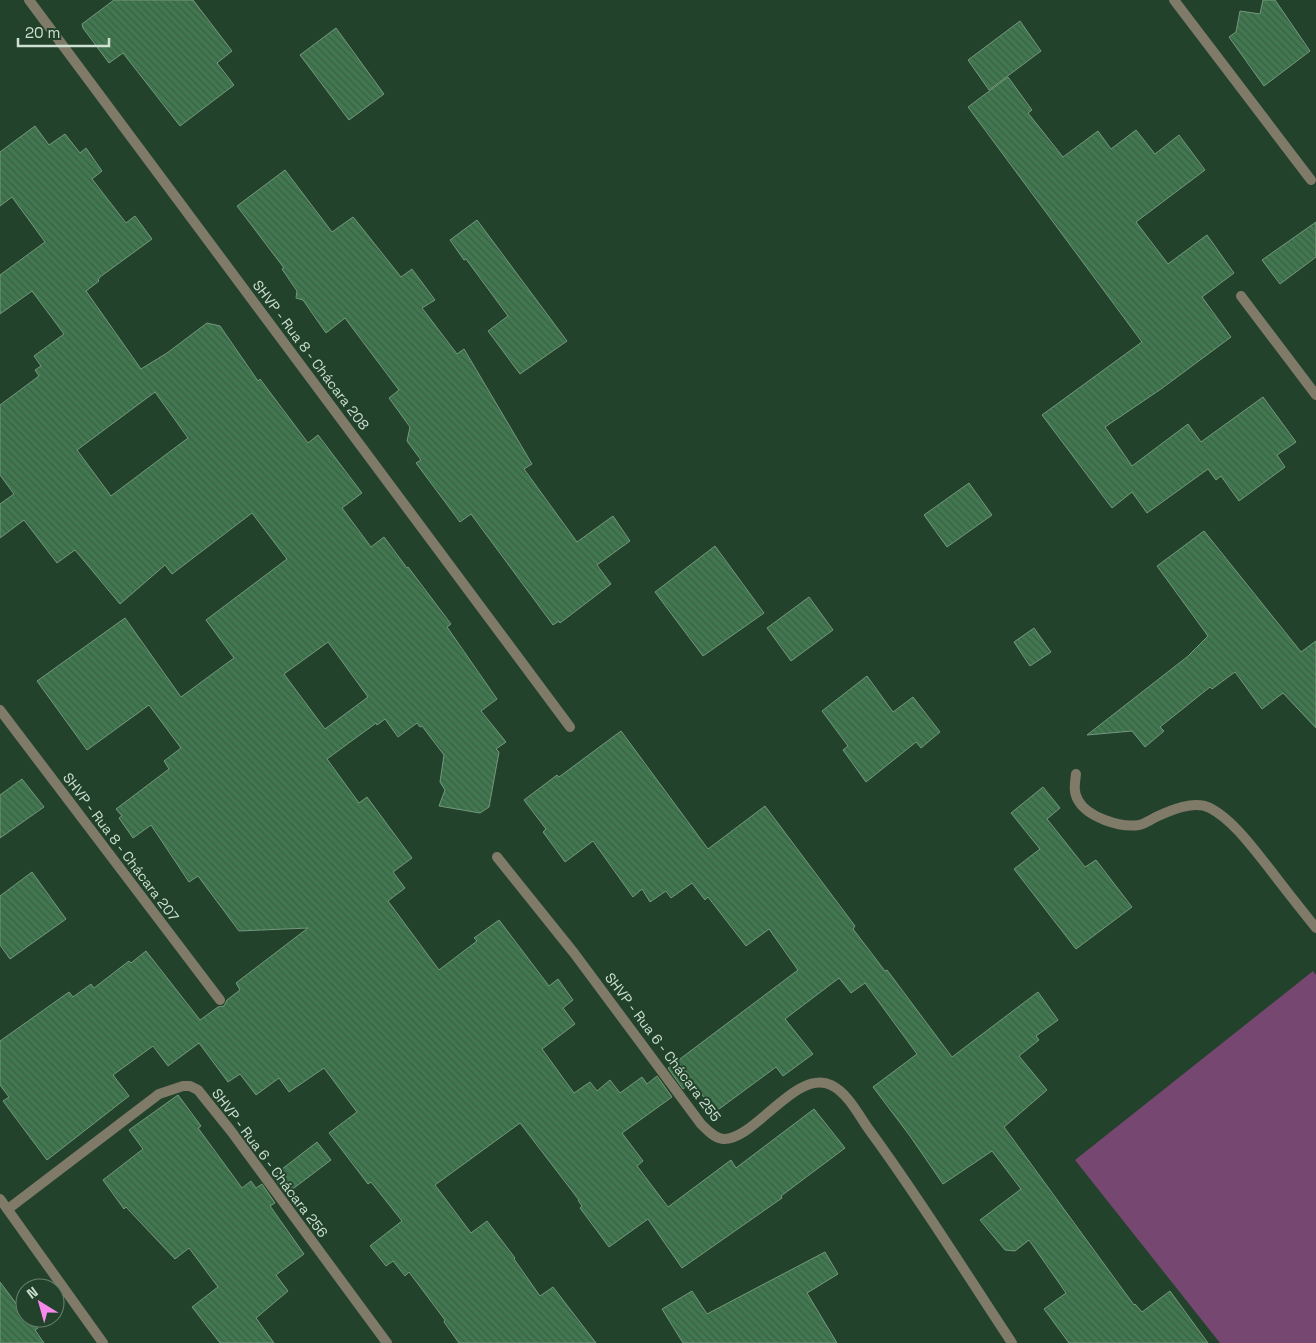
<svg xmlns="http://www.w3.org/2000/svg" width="1316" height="1343" viewBox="0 0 1316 1343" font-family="'Space Grotesk',sans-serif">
<defs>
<pattern id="building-back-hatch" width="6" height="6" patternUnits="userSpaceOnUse" patternTransform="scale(1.25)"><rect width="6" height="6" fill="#40784f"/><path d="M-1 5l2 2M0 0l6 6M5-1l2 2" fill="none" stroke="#3f5e47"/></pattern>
</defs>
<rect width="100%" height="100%" fill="#22422b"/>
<path fill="#764770" d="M 1313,971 L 1316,975 L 1316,1343 L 1220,1343 L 1075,1160 Z"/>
<path fill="url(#building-back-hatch)" stroke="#75987d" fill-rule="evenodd" d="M 114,0 L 193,0 L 232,51 L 217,63 L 234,85 L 180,126 L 123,53 L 109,63 L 83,28 L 82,24 Z
M 1263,0 L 1275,0 L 1310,51 L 1264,86 L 1229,37 L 1236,32 L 1240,11 L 1260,14 Z
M 1020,21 L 1041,51 L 989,90 L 968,60 Z
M 336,28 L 384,94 L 349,120 L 300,55 Z
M 1008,77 L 1032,110 L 1028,113 L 1063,157 L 1098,131 L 1111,149 L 1136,130 L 1155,154 L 1179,135 L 1205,170 L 1136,222 L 1168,264 L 1207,235 L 1234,273 L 1202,297 L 1231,337 L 1161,389 L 1105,427 L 1132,466 L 1188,424 L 1201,442 L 1263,397 L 1296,442 L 1277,455 L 1285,467 L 1239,501 L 1221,476 L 1216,480 L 1208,469 L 1147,513 L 1132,492 L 1112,508 L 1042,415 L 1142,342 L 968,107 Z
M 35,126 L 49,145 L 65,134 L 80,153 L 86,148 L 102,171 L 92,179 L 126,223 L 135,216 L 152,239 L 100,277 L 98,280 L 99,281 L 86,291 L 141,369 L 167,353 L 207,323 L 220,326 L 258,381 L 260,379 L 308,443 L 318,435 L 362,493 L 342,508 L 371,547 L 384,537 L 407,568 L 408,567 L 451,624 L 447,627 L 497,699 L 481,711 L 506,742 L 496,749 L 499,752 L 489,807 L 480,813 L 439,806 L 445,790 L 440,782 L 444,755 L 422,726 L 420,727 L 417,723 L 398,737 L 385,719 L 377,725 L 376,723 L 327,759 L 359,803 L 367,797 L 412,858 L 393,872 L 405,888 L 388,901 L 439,970 L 477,941 L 474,938 L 499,920 L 549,986 L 558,979 L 573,1000 L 563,1008 L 575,1024 L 542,1049 L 574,1093 L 590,1082 L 597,1091 L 610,1080 L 620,1093 L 642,1077 L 647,1084 L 657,1076 L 672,1097 L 622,1133 L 643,1161 L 637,1166 L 668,1207 L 731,1160 L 736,1168 L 814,1109 L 845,1148 L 781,1196 L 782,1198 L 682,1268 L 648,1219 L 609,1247 L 580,1208 L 582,1206 L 578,1200 L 579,1200 L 520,1123 L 435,1185 L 471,1233 L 487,1221 L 515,1258 L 514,1259 L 540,1296 L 553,1287 L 596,1343 L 459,1343 L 444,1322 L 445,1320 L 409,1272 L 405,1276 L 393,1261 L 386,1266 L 370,1246 L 402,1221 L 371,1182 L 368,1184 L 329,1133 L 357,1112 L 324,1068 L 289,1092 L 279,1078 L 256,1095 L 240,1074 L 228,1082 L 199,1043 L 168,1066 L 153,1046 L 113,1075 L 129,1096 L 47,1160 L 3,1101 L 9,1097 L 0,1085 L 0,1041 L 69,992 L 73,997 L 91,984 L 94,988 L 129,961 L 131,963 L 146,951 L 200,1020 L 218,1007 L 224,1006 L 227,1000 L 240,990 L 236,983 L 308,928 L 239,931 L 198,876 L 189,882 L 151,825 L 133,838 L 119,818 L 122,816 L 116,809 L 169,769 L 164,761 L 181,748 L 149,705 L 87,750 L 37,681 L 125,618 L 181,697 L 234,658 L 206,620 L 287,559 L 252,513 L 172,574 L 165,565 L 120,604 L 75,550 L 57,563 L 24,520 L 0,538 L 0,504 L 14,494 L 0,475 L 0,405 L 39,376 L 35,370 L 41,366 L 34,356 L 64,334 L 32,291 L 0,314 L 0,275 L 45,242 L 12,197 L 0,206 L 0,152 ZM 155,392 L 188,438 L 111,496 L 77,450 ZM 328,642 L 368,697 L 325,729 L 284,674 Z
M 285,170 L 332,232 L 353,217 L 354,218 L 401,277 L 412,269 L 435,300 L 422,308 L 457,354 L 464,349 L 532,464 L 524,469 L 577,542 L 613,516 L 630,541 L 597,565 L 611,584 L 560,623 L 559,621 L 553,625 L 471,514 L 460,522 L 416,463 L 421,460 L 407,441 L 410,427 L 389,398 L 399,390 L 345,318 L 326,333 L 303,300 L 296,298 L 297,291 L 282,269 L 284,268 L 237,206 Z
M 477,220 L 567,341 L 520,374 L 488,331 L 508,316 L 466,259 L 464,260 L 450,240 Z
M 1316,222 L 1316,257 L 1280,284 L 1262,260 Z
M 969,483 L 992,515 L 947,547 L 924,515 Z
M 1204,531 L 1301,652 L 1316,641 L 1316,728 L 1283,693 L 1262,709 L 1235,672 L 1212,689 L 1210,687 L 1160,727 L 1164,731 L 1145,747 L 1132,731 L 1087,735 L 1187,657 L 1208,636 L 1157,566 Z
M 715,546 L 764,613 L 703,656 L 655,592 Z
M 809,597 L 833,630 L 791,661 L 767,628 Z
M 1034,628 L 1051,652 L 1030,666 L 1014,642 Z
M 867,676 L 893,712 L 913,697 L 940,732 L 921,748 L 916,742 L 866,782 L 843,750 L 848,746 L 822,711 Z
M 621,731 L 708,849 L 765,806 L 855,926 L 853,929 L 885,971 L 887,970 L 952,1057 L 1038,992 L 1058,1020 L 1036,1036 L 1039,1040 L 1019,1056 L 1047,1090 L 1004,1127 L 1134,1305 L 1135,1304 L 1142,1312 L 1170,1291 L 1208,1343 L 1069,1343 L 1044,1309 L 1066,1293 L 1029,1240 L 1015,1251 L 1005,1250 L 980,1220 L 1021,1189 L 992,1151 L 943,1184 L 910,1136 L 873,1087 L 917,1054 L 865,983 L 851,993 L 839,978 L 785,1019 L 813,1054 L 783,1076 L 776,1067 L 715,1112 L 692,1082 L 683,1089 L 668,1068 L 798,970 L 769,929 L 746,946 L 708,897 L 705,900 L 692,883 L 671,898 L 666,891 L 650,902 L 642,889 L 633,897 L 593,841 L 565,862 L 557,851 L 543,832 L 546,829 L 524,800 L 557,775 L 559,777 Z
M 22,779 L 44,807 L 0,838 L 0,795 Z
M 1043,787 L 1060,808 L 1047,819 L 1085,867 L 1096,860 L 1132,907 L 1076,949 L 1014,869 L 1040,849 L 1011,813 Z
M 32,872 L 66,919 L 10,959 L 0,945 L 0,896 Z
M 178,1095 L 201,1126 L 198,1128 L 242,1188 L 251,1181 L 256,1188 L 262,1184 L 275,1203 L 270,1206 L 304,1254 L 276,1275 L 288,1291 L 256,1318 L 274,1343 L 220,1343 L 192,1307 L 218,1287 L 189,1248 L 175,1259 L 126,1207 L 124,1209 L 103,1180 L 143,1149 L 129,1130 Z
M 317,1142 L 331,1160 L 286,1194 L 273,1176 Z
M 825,1252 L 838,1274 L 807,1293 L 837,1343 L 683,1343 L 662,1309 L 692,1291 L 707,1314 Z
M 0,1282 L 18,1306 L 21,1304 L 25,1310 L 25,1318 L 31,1318 L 38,1328 L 35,1330 L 44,1343 L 0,1343 Z"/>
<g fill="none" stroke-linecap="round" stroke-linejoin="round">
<path stroke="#807a69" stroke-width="10" d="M 29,0 L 570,727
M 1174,0 L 1311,180
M 1241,296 L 1316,395
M 0,710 L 220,1000
M 1076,774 C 1075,783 1073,792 1078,800 C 1087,817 1120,828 1139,825 C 1144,824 1150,820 1156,817 C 1171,810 1194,800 1210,808 C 1233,820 1253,848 1269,868 C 1284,888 1300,908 1316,928
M 497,857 L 574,953 L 701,1124 C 707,1130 714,1138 723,1139 C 754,1141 796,1068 831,1085 C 848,1093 859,1116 870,1131 C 920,1199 965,1272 1012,1343
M 8,1209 L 159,1094 L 183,1086 L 190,1086 L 198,1090 L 231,1131 L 387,1343"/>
<path stroke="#807a69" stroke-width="10" d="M 0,1199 L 103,1343"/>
</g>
<g text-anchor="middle" stroke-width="4" stroke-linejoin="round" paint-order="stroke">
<g font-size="14" fill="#cde0d1" stroke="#22422b">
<text transform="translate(311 355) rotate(53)" y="5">SHVP - Rua 8 - Chácara 208</text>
<text transform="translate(121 847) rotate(53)" y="5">SHVP - Rua 8 - Chácara 207</text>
<text transform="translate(663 1047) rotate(53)" y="5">SHVP - Rua 6 - Chácara 255</text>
<text transform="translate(270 1163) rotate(53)" y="5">SHVP - Rua 6 - Chácara 256</text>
</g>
</g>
<g transform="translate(40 1303) rotate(323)"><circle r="24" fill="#22422b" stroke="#66816d"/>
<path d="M0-4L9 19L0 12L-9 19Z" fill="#f788ec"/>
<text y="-8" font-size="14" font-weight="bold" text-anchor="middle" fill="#cde0d1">N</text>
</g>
<path d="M18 38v8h91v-8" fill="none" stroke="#cde0d1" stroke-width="2.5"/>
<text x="25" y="38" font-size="15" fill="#cde0d1" stroke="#22422b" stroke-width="4" paint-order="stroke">20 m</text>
</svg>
